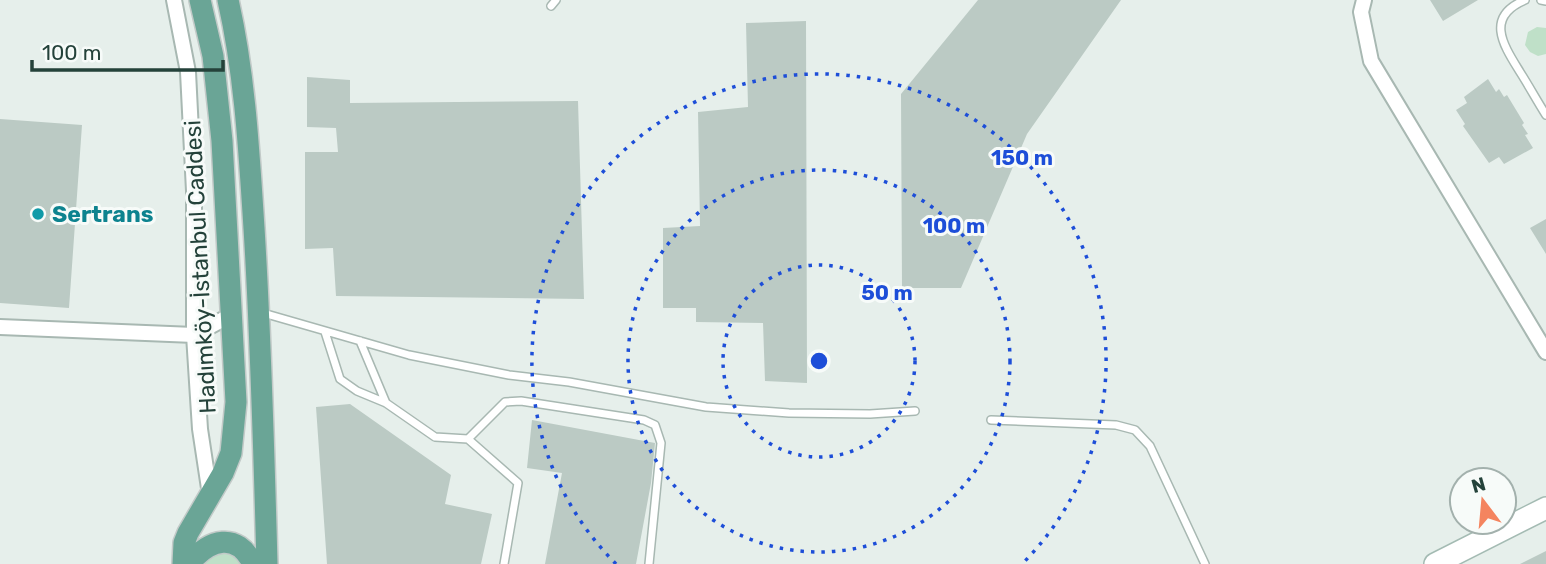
<svg xmlns="http://www.w3.org/2000/svg" width="1546" height="564" viewBox="0 0 1546 564" font-family="Rubik,sans-serif">
<rect width="100%" height="100%" fill="#e6efeb"/>
<path fill="#bfe0c8" d="M 1537,27 L 1546,28 L 1546,54 L 1538,56 L 1530,52 L 1525,45 L 1528,32 Z
M 232,550 L 246,564 L 203,564 L 210,554 Z"/>
<path fill="#bbcac4" d="M 978,0 L 1121,0 L 1027,134 L 961,288 L 902,288 L 901,94 Z
M 1430,0 L 1478,0 L 1443,21 Z
M 806,21 L 807,383 L 765,381 L 763,323 L 696,322 L 696,308 L 663,308 L 663,228 L 700,226 L 698,112 L 748,107 L 746,23 Z
M 307,77 L 350,80 L 350,103 L 578,101 L 584,299 L 336,296 L 333,248 L 305,249 L 305,152 L 338,152 L 336,128 L 307,127 Z
M 1488,79 L 1496,92 L 1499,89 L 1504,97 L 1507,95 L 1524,123 L 1522,125 L 1528,134 L 1525,135 L 1533,148 L 1504,164 L 1499,157 L 1489,163 L 1463,126 L 1465,124 L 1456,110 L 1467,103 L 1464,97 Z
M 0,119 L 82,125 L 69,308 L 0,303 Z
M 1546,219 L 1546,254 L 1530,228 Z
M 350,404 L 451,475 L 445,504 L 492,514 L 481,564 L 327,564 L 316,407 Z
M 532,420 L 655,443 L 651,483 L 636,564 L 545,564 L 562,473 L 527,468 Z
M 1546,551 L 1546,564 L 1520,564 Z"/>
<g fill="none" stroke-linecap="round" stroke-linejoin="round">
<defs>
<path id="service" d="M 1525,0 C 1484,17 1504,46 1520,72 C 1529,86 1537,101 1546,115
M 1541,0 L 1546,1
M 551,6 L 556,0
M 263,313 L 409,355 L 509,375 L 569,382 L 706,407 L 789,413 L 870,414 L 915,411
M 325,332 L 340,379 L 357,391 L 386,403 L 435,437 L 468,439 L 518,483 L 504,564
M 360,341 L 386,403
M 991,420 L 1116,425 L 1135,430 L 1150,446 L 1205,564
M 468,439 L 505,402 L 521,401 L 644,420 L 655,425 L 661,443 L 649,564"/>
<path id="minor" d="M 174,0 L 188,72 L 194,191 L 194,335 L 200,429 L 210,495
M 1364,0 L 1361,12 L 1371,61 L 1546,352
M 0,327 L 194,335 L 233,314"/>
<path id="secondary" d="M 1435,564 L 1546,508"/>
<path id="primary" d="M 228,0 C 245,75 249,151 254,228 C 261,340 264,452 267,564
M 183,564 L 184,543 L 188,533 L 223,473 L 231,453 L 236,402 L 222,141 L 213,56 L 200,0
M 189,564 C 209,539 237,531 253,564"/>
</defs>
<use href="#service" stroke="#a8b8b2" stroke-width="10"/>
<use href="#minor" stroke="#a8b8b2" stroke-width="18"/>
<use href="#secondary" stroke="#a4bbb3" stroke-width="24"/>
<use href="#primary" stroke="#c2cac8" stroke-width="24"/>
<use href="#service" stroke="#fff" stroke-width="7"/>
<use href="#minor" stroke="#fff" stroke-width="14"/>
<use href="#secondary" stroke="#fff" stroke-width="21"/>
<use href="#primary" stroke="#6aa596" stroke-width="21"/>
</g>
<g fill="none" stroke="#1d4ed8" stroke-width="3.5" stroke-dasharray="3.5 7">
<circle cx="819" cy="361" r="96"/>
<circle cx="819" cy="361" r="191"/>
<path d="M616 564A287 287 0 1 1 1022 564"/>
</g>
<circle fill="#0f9aa8" stroke="#f7fbf9" stroke-width="2.5" cx="38" cy="214" r="7"/>
<g text-anchor="middle" stroke-width="6" stroke-linejoin="round" paint-order="stroke">
<g font-size="23" font-weight="bold" fill="#0d838f" stroke="#f7fbf9" text-anchor="start">
<text x="52" y="222">Sertrans</text>
</g>
<g font-size="23" fill="#24423a" stroke="#f7fbf9">
<text transform="translate(200 267) rotate(-93)" y="8">Hadımköy-İstanbul Caddesi</text>
</g>
</g>
<circle cx="819" cy="361" r="10" fill="#1d4ed8" stroke="#f7fbf9" stroke-width="3.5"/>
<g font-size="21" text-anchor="middle" font-weight="bold" fill="#1d4ed8" stroke="#f7fbf9" stroke-width="6" stroke-linejoin="round" paint-order="stroke">
<text x="1022" y="165">150 m</text>
<text x="954" y="233">100 m</text>
<text x="887" y="300">50 m</text>
</g>
<g transform="translate(1483 501) rotate(344)"><circle r="33" fill="#f7fbf9" stroke="#a3b1ad" stroke-width="2"/>
<path d="M0-5L12 26L0 18L-12 26Z" fill="#f4845f"/>
<text y="-10" font-size="19" font-weight="bold" text-anchor="middle" fill="#24423a">N</text>
</g>
<path d="M32 60v10h191v-10" fill="none" stroke="#24423a" stroke-width="3.5"/>
<text x="42" y="60" font-size="21" fill="#24423a" stroke="#f7fbf9" stroke-width="5" paint-order="stroke">100 m</text>
</svg>
